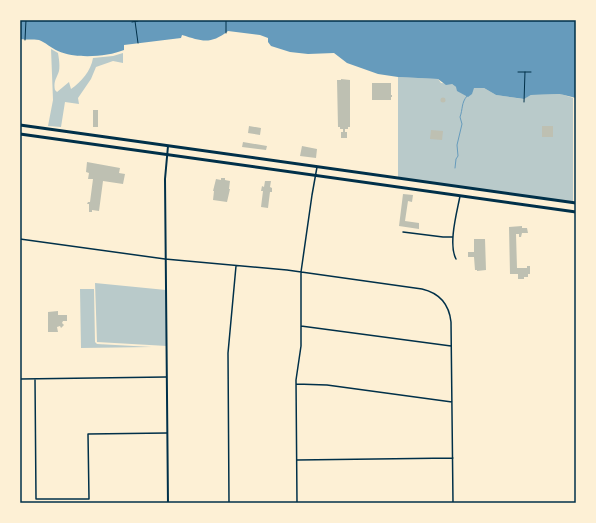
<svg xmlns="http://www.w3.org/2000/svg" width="596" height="523" viewBox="0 0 596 523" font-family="'Asap Condensed',sans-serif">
<rect width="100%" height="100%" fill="#fdf0d5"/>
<path fill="#b9caca" d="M 51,49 L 58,53 C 59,59 60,65 59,71 C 57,78 53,81 55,90 L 57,92 L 69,82 L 71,89 C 81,82 91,71 93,58 L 113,56 L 123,53 L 123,63 L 113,61 L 96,67 L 91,79 L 78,98 L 79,104 L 65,102 L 61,127 L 48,126 L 53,100 Z
M 398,77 L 438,79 L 441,83 L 452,84 L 456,87 L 484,88 L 496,95 L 523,99 L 531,95 L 561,94 L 573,98 L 573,203 L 398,177 Z
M 95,283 L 166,290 L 167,346 L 97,342 Z
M 80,289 L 94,289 L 95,342 L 97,344 L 152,347 L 81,348 Z"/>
<path fill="#669bbc" d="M 20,20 L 576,20 L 576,98 L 560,94 L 531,95 L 524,99 L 496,95 L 484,88 L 474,88 L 472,94 L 468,97 L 457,91 L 456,87 L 452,84 L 446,85 L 438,79 L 398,77 L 378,74 L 347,63 L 334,53 L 308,54 L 290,52 L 271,46 L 268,42 L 268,38 L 260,35 L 228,31 C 210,45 202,41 182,35 L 181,38 L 124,45 L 124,50 C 107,57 75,59 58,51 C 51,48 45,42 39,40 C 33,39 26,40 20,39 Z"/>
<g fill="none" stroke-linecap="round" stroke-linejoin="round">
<path stroke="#669bbc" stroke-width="1" d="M 455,168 L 456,159 L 458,156 L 457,145 L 462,124 L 460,117 C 463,109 461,103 467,96"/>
</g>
<path fill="#bec0b2" d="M 341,79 L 350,80 L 350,127 L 348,127 L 348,129 L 345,129 L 345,132 L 347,132 L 347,138 L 341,138 L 341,132 L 343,132 L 343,129 L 340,129 L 340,127 L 338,127 L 337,80 L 341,80 Z
M 372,83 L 391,83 L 391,95 L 392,95 L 392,97 L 391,97 L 391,100 L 372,100 Z
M440.5 100a2.5 2.5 0 1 1 5 0a2.5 2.5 0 1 1-5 0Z
M 93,110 L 98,110 L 98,127 L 93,127 Z
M 249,126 L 261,128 L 260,135 L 248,133 Z
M 542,126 L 553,126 L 553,137 L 542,137 Z
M 431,130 L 443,131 L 442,140 L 430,139 Z
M 243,142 L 267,146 L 266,150 L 242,147 Z
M 302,146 L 317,149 L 316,158 L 300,156 Z
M 87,162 L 120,168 L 119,173 L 125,174 L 123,184 L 103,181 L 99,211 L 92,210 L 92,212 L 89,212 L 89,204 L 87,204 L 88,202 L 90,202 L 93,179 L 88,179 L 89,173 L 86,172 Z
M 221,178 L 225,178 L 225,180 L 230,181 L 229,189 L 230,189 L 227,202 L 213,200 L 214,191 L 213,191 L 216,179 L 221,180 Z
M 265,181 L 271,181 L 270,187 L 272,188 L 272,192 L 270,192 L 268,208 L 261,207 L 263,191 L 261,191 L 262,186 L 264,187 Z
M 403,194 L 413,195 L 412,202 L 408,201 L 405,221 L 419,223 L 419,229 L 399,226 Z
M 522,226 L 522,228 L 527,228 L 528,233 L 522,233 L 521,237 L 519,237 L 519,234 L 516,234 L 517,268 L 527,268 L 527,266 L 530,266 L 530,274 L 528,274 L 528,277 L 524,277 L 524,279 L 518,279 L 518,274 L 510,274 L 509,227 Z
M 474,239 L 485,239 L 486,270 L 477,271 L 477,270 L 475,270 L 474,257 L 468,257 L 468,252 L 474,252 Z
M 58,311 L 58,315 L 67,315 L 67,321 L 63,321 L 62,323 L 64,325 L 61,328 L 60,326 L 57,327 L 58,332 L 48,332 L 48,312 Z"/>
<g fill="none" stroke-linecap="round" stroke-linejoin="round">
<path stroke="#003049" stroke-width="1" d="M 135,21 L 138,43
M 132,22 L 138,21
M 226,33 L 226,20
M 25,40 L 26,20
M 518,72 L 531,72
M 524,102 L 525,72"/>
<path stroke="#003049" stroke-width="1.5" d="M 403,232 L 443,237 L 452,237
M 20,239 L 165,259 L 287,270 L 422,289 C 439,293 449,303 451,322 L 453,503
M 456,259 C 448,244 457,212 460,196
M 301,326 L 451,346
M 20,379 L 166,377
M 35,379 L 36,499 L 89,499 L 88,434 L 167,433
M 296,384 L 327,385 L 452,402
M 297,460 L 453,458
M 229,503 L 228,353 L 236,266
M 297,503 L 296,380 L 301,346 L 301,272 L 312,195 L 317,167"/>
<path stroke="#003049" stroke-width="2" d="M 168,146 L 165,179 L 168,503"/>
<path stroke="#003049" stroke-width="3" d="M 20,125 L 576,203
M 20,134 L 576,212"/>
</g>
<rect width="596" height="523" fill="none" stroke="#fdf0d5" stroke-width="42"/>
<rect x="21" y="21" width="554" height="481" fill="none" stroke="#003049" stroke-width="1.5"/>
</svg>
